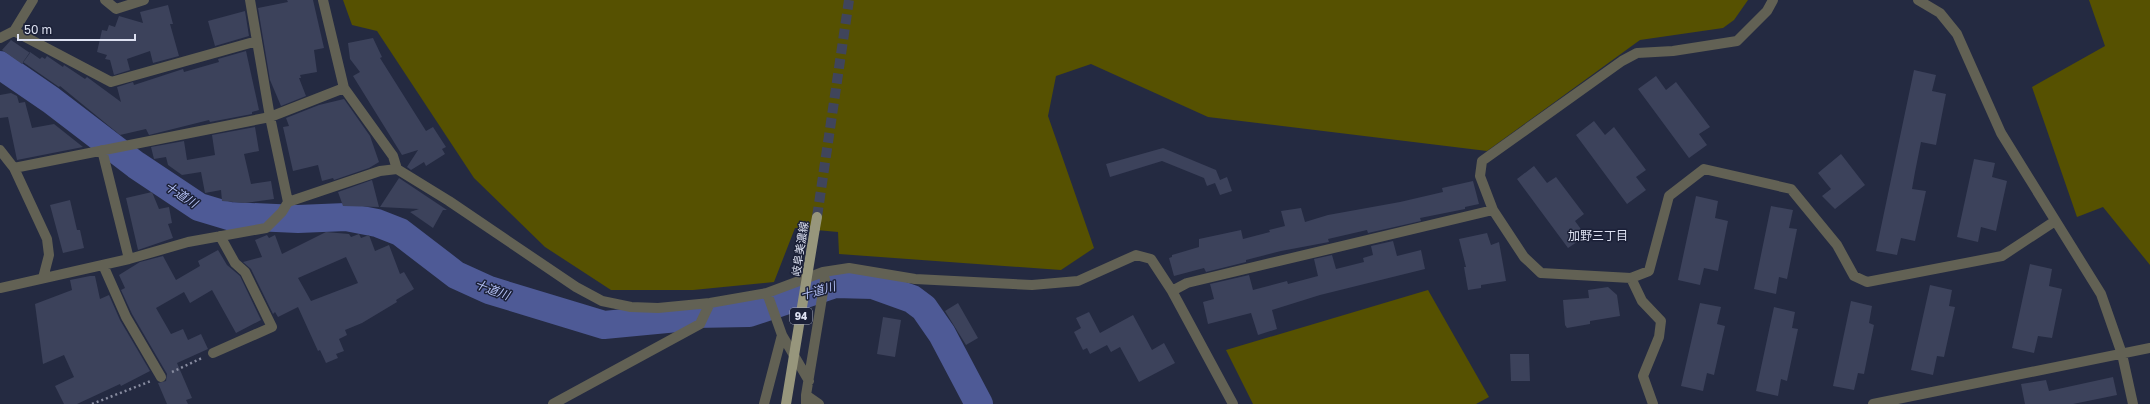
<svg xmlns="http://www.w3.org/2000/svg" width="2150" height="404" viewBox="0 0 2150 404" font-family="'Golos Text','Noto Sans JP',sans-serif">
<rect width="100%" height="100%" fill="#242a41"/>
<path fill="#565101" d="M 343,0 L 1748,0 L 1734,20 L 1723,28 L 1640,40 L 1487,151 L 1208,117 L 1091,64 L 1056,76 L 1048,116 L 1094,248 L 1061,270 L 839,254 L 838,232 L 795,228 L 774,282 L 693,290 L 611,290 L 545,247 L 474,178 L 377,31 L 352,25 Z
M 2089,0 L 2150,0 L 2150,265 L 2103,207 L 2077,217 L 2032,87 L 2105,46 Z
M 1428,290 L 1489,397 L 1476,404 L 1253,404 L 1226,350 Z"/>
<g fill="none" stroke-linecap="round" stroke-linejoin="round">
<path stroke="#4e5a96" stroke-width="28" d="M 0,65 L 51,100 L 136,165 L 199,207 L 229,216 L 298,219 L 346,217 L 377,223 L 400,232 L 456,275 L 489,290 L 604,325 L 688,317 L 694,314 L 749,313 L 835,284 L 873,285 L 912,299 L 924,308 L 942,334 L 979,404"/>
</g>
<path fill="#3c425b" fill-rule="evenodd" d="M 287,0 L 313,0 L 324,48 L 314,50 L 317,72 L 300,75 L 301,78 L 299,78 L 306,96 L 281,106 L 270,80 L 258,8 L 288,2 Z
M 168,5 L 173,24 L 170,24 L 179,56 L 153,63 L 150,51 L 127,59 L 130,70 L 114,75 L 110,60 L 105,59 L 107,55 L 97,52 L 102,30 L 107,31 L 109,25 L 115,27 L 119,16 L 143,23 L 140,12 Z
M 245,11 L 249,36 L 215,46 L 208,21 Z
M 373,38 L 382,57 L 380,58 L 426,131 L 433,127 L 446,147 L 442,149 L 445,154 L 426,166 L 424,162 L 411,170 L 407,167 L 418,150 L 402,155 L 353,76 L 360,72 L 350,59 L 348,43 Z
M 11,40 L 30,53 L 22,64 L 2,50 Z
M 246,51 L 259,110 L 252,112 L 252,114 L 210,122 L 209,120 L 149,135 L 146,129 L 120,135 L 60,86 L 59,87 L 23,62 L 30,52 L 40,59 L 42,57 L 45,59 L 47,56 L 63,67 L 64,65 L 85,79 L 87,77 L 121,102 L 117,87 L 133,82 L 134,85 L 183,69 L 184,72 L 219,62 L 218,59 Z
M 1914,70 L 1936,75 L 1932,91 L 1946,94 L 1936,145 L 1921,142 L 1915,172 L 1912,189 L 1926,191 L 1915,241 L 1901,238 L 1897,255 L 1876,251 Z
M 1656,76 L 1666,90 L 1676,82 L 1710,127 L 1699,134 L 1707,145 L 1689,158 L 1638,89 Z
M 11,93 L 17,96 L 19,103 L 25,102 L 32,128 L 54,124 L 83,147 L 17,160 L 8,117 L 0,118 L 0,95 Z
M 344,99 L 370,136 L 379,162 L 369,168 L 334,180 L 333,178 L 322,181 L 318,165 L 293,171 L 283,127 L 289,126 L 286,118 L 319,105 Z
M 1594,121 L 1605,135 L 1614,127 L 1646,170 L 1636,177 L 1646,190 L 1627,204 L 1576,135 Z
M 255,127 L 259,151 L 244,154 L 251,184 L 271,181 L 274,199 L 245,203 L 222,201 L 221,190 L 205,193 L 201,172 L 182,175 L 168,165 L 166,157 L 154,159 L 151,147 L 184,141 L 187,160 L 215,155 L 212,135 Z
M 1163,148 L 1216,170 L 1220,180 L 1227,177 L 1232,191 L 1220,195 L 1215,183 L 1207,186 L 1204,178 L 1162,161 L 1110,177 L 1106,164 Z
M 1841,154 L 1865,185 L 1835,209 L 1822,196 L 1831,189 L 1818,173 Z
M 1974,159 L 1995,163 L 1992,177 L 2007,181 L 1996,231 L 1981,227 L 1978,242 L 1957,237 Z
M 1534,166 L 1547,183 L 1556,177 L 1584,214 L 1575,221 L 1586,236 L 1568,248 L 1517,179 Z
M 399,178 L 447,210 L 443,210 L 433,228 L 410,212 L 419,209 L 380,207 Z
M 372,180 L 379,207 L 343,206 L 338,192 Z
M 1473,181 L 1479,204 L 1465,207 L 1465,209 L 1420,218 L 1421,221 L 1368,233 L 1367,230 L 1328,239 L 1329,242 L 1281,251 L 1246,260 L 1246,262 L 1206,272 L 1204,268 L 1174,276 L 1169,258 L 1172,257 L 1172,255 L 1199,247 L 1199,239 L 1241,230 L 1243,239 L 1270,232 L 1269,230 L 1285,226 L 1281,211 L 1301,208 L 1305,222 L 1328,215 L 1400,202 L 1443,192 L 1442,188 Z
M 152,192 L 159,209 L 169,207 L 172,223 L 168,224 L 173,238 L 138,250 L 126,198 Z
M 1696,196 L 1718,201 L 1715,218 L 1728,221 L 1718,271 L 1704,268 L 1700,285 L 1678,280 Z
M 70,200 L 77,230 L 80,230 L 84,248 L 63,253 L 50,205 Z
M 1771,206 L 1793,210 L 1789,228 L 1797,229 L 1787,279 L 1779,277 L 1776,294 L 1754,289 Z
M 326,232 L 349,234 L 351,237 L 359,234 L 361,238 L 369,235 L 375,251 L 389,245 L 400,274 L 404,272 L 414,289 L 396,300 L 397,302 L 362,323 L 345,330 L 347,335 L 339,339 L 344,351 L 336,354 L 338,358 L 326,363 L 320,350 L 318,351 L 298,307 L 278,317 L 275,312 L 273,314 L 251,269 L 243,262 L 262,257 L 255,240 L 267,235 L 269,238 L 275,235 L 282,254 ZM 346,257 L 358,283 L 311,301 L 298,278 Z
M 1487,233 L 1491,245 L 1499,242 L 1506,281 L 1481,285 L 1481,288 L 1468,290 L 1464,267 L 1466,267 L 1459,239 Z
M 1393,241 L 1397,256 L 1421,250 L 1425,269 L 1320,295 L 1272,310 L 1277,329 L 1258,335 L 1251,313 L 1208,324 L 1203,302 L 1214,299 L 1210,284 L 1249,275 L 1253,290 L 1287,281 L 1288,284 L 1318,276 L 1314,259 L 1332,255 L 1336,269 L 1364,262 L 1363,258 L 1373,255 L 1371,246 Z
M 218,250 L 227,265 L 240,276 L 261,320 L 236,333 L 212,290 L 190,303 L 184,292 L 156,308 L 171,334 L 183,329 L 188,340 L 201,334 L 208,349 L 177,363 L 192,398 L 186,400 L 188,404 L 167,404 L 158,383 L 166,381 L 167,374 L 132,314 L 121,290 L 125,288 L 119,275 L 140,262 L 163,256 L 176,280 L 200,266 L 198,261 Z
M 2030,264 L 2052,269 L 2049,286 L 2062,289 L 2052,338 L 2038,336 L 2034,353 L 2012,348 Z
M 90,276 L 95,276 L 100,299 L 109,295 L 120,320 L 150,371 L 121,386 L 120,384 L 77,404 L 64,404 L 55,386 L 74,377 L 64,355 L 43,364 L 35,304 L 72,290 L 70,280 Z
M 1930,285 L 1952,290 L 1949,306 L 1955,307 L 1944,357 L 1937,356 L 1933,375 L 1911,370 Z
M 1608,287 L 1617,295 L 1620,316 L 1590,321 L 1590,324 L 1567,328 L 1565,325 L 1563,300 L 1589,298 L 1588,290 Z
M 1851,301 L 1872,306 L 1869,323 L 1874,325 L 1864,374 L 1858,373 L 1854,390 L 1833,386 Z
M 958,303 L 978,338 L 966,345 L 945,311 Z
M 1700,303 L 1721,307 L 1717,324 L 1725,326 L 1714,375 L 1707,373 L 1703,391 L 1681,386 Z
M 1774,307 L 1795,312 L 1792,328 L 1798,329 L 1787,381 L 1781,379 L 1778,396 L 1756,391 Z
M 1089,312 L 1100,333 L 1133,315 L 1152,350 L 1164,343 L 1175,363 L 1139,382 L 1120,347 L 1111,352 L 1107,345 L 1090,354 L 1087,348 L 1083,350 L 1074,332 L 1081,328 L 1076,318 Z
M 883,317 L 901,320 L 895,357 L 877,354 Z
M 1510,354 L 1529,354 L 1530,381 L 1511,381 Z
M 2113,377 L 2117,395 L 2073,404 L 2025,404 L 2021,384 L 2046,380 L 2049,391 Z"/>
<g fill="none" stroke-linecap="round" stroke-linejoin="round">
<path stroke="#40455b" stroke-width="10" stroke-dasharray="10 5" stroke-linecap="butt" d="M 817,217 L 849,0"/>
<path stroke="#878b9f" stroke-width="2.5" stroke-dasharray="2 3" stroke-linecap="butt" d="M 172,372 L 202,358
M 92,404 L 151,381"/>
<path stroke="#626154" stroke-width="10" d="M 105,0 L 116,9 L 144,0
M 250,0 L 270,117 L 288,202
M 323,0 L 344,88 L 393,156 L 397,169
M 1773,0 L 1767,11 L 1737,41 L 1673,51 L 1637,53 L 1622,61 L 1482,161 L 1480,176 L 1493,210 L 1524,257 L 1541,273 L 1631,278 L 1649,271 L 1669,196 L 1704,169 L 1791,189 L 1837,245 L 1854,276 L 1867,282 L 2002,256 L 2055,221
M 1918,0 L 1940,13 L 1957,34 L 2001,133 L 2101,294 L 2122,354 L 2133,404
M 14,31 L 111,82 L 257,41
M 0,38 L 14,31 L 33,0
M 0,150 L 14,168 L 47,239 L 49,255 L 43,278
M 102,150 L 129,259
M 14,168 L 270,117 L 344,88
M 103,265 L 126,317 L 161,377
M 1631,278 L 1642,301 L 1661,321 L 1659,337 L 1643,376 L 1653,404
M 0,288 L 129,259 L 188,242 L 266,228 L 282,212 L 288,202 L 380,171 L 397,169 L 449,201 L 576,287 L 602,301 L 631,307 L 658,308 L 710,303 L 767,293 L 823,272 L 849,268 L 915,279 L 1032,285 L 1078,281 L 1136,255 L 1151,259 L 1172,291 L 1233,404
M 1172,291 L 1187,283 L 1493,210
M 767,293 L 782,335 L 809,381
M 213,353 L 272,327 L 245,272 L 235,263 L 220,236
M 806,395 L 819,404
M 553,404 L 700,324 L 710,303
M 764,404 L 782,335
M 806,404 L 806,395 L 825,280 L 823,272
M 1873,404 L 2150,348"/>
<path stroke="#97967c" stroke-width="10" d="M 815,228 L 817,217"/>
<path stroke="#97967c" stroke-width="10" d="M 786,404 L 815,228"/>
</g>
<g text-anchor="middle" stroke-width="3" stroke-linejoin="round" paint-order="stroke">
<rect fill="#1b2037" stroke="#a3a7b9" stroke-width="1" x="790" y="308" width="22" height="16" rx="3"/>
<g font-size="10" font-weight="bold" fill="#dde1f1">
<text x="801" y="320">94</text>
</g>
<g font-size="11" fill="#dde1f1" stroke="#1b2037">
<text transform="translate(800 249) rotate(-81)" y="4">岐阜美濃線</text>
</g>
<g font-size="12" font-style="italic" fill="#b2bff3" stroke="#1b2037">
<text transform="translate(181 195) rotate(33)" y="4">十道川</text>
<text transform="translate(492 290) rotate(20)" y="4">十道川</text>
<text transform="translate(818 291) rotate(-16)" y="4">十道川</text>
</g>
<g font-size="12" fill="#dde1f1" stroke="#1b2037">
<text x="1598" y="240">加野三丁目</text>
</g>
</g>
<path d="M18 34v6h117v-6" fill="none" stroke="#dde1f1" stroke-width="2"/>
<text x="24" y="34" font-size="12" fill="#dde1f1" stroke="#1b2037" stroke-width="3" paint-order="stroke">50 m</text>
</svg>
